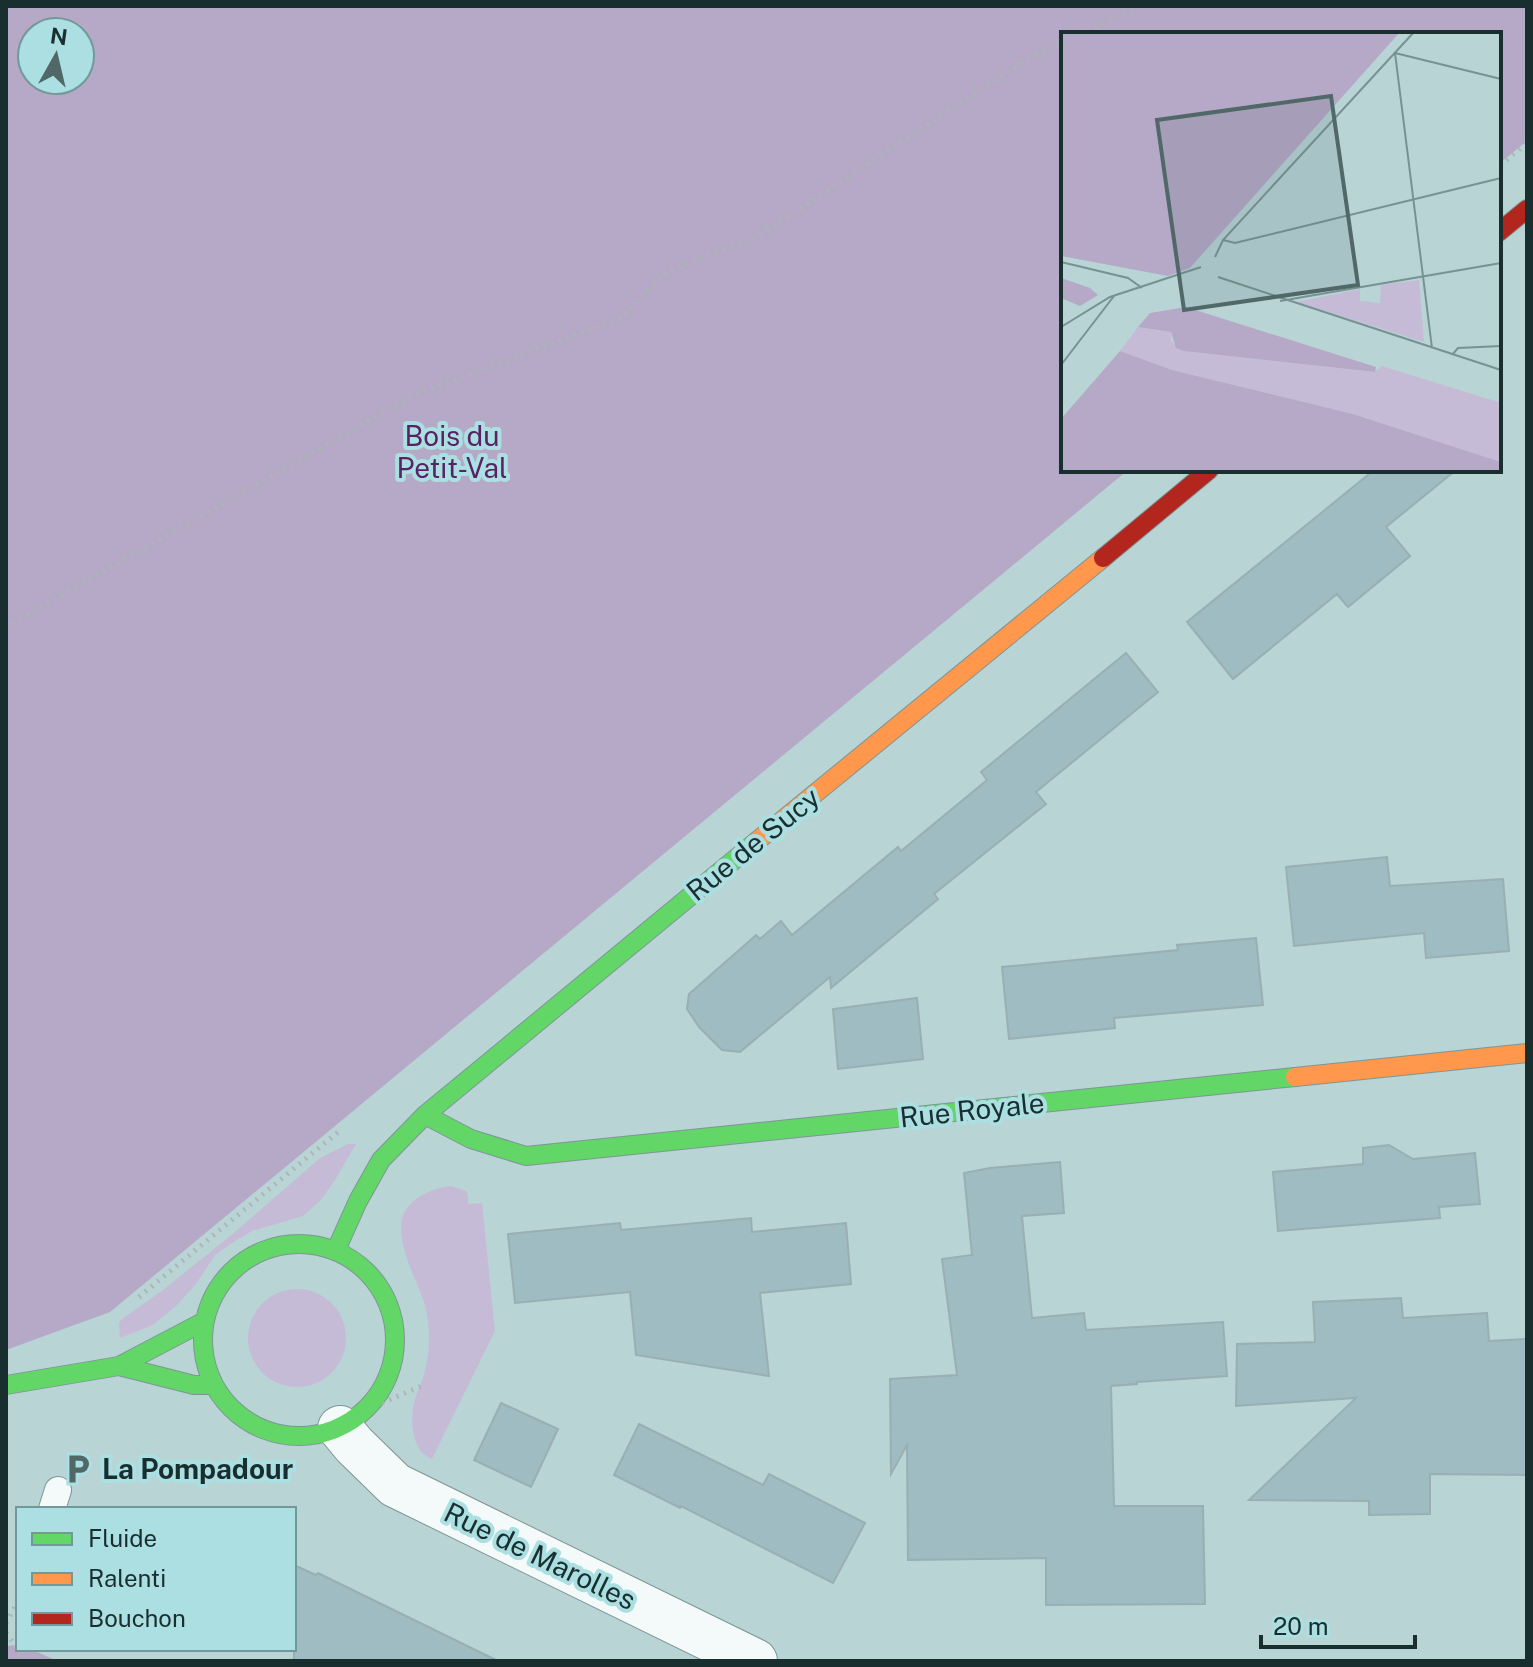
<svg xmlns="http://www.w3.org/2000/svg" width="1533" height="1667" viewBox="0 0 1533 1667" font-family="'Public Sans',sans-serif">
<rect width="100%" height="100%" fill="#b8d4d5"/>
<path fill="#c6bbd7" d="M 348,1144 L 356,1144 L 335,1180 L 321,1200 L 303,1216 L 252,1231 L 232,1243 L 215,1255 L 196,1284 L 177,1305 L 153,1325 L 120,1338 L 119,1323 L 122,1319 L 163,1290 L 235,1232 L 320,1158 Z
M 451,1186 L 466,1191 L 468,1195 L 468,1204 L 482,1203 L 495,1331 L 432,1459 C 430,1458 423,1454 422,1453 C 411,1440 410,1414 415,1399 C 418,1389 423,1380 425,1370 C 428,1359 429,1350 429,1339 C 429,1326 428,1315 424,1302 C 416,1278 393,1239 404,1213 C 412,1197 435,1187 451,1186 Z
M248 1338a49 49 0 1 1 98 0a49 49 0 1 1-98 0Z"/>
<path fill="#b5a9c7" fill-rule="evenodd" d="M 6,6 L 1527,6 L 1527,141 L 1499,164 L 1499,34 L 1063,34 L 1063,470 L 1128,470 L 110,1312 L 6,1350 ZM 32,32 L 80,32 L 80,80 L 32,80 Z
M 18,1645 L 18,1649 L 31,1649 L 57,1661 L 6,1661 L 6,1646 Z"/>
<path fill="#9ebcc1" stroke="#9aafb2" stroke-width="2" d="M 1374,470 L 1456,470 L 1386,527 L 1410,556 L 1348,607 L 1337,594 L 1233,679 L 1187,622 Z
M 1126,653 L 1158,692 L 1036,792 L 1046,804 L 934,894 L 938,899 L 831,988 L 830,977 L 740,1052 L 722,1050 L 699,1027 L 687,1009 L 689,994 L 756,935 L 760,939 L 781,921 L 792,935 L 898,847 L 901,851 L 987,780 L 981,772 Z
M 1387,857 L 1390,886 L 1503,879 L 1509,951 L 1426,958 L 1424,933 L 1294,946 L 1286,867 Z
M 1256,938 L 1263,1005 L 1114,1018 L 1115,1028 L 1009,1039 L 1002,967 L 1178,950 L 1177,945 Z
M 917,998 L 923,1059 L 838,1069 L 833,1009 Z
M 1389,1145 L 1413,1159 L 1475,1153 L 1480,1204 L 1439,1207 L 1440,1218 L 1278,1231 L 1273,1172 L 1363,1164 L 1363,1148 Z
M 1060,1162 L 1064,1213 L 1022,1216 L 1032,1318 L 1084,1313 L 1086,1330 L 1223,1322 L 1227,1376 L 1137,1382 L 1137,1384 L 1111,1386 L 1114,1506 L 1203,1506 L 1205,1604 L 1046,1605 L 1046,1558 L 908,1560 L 907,1445 L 891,1474 L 890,1379 L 957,1375 L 942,1259 L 972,1255 L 964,1173 L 990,1168 Z
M 751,1218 L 752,1232 L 846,1223 L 851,1284 L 760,1293 L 769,1376 L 636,1355 L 630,1292 L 515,1303 L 508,1234 L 620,1223 L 621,1230 Z
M 1401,1298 L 1403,1318 L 1487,1313 L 1489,1341 L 1527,1339 L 1527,1475 L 1430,1474 L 1430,1514 L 1369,1515 L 1369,1501 L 1249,1500 L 1356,1398 L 1236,1406 L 1237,1344 L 1315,1342 L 1313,1302 Z
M 501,1403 L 558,1429 L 531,1487 L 474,1460 Z
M 639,1424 L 763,1485 L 769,1474 L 865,1523 L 833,1583 L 681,1506 L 680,1508 L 614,1475 Z
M 294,1565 L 316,1575 L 318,1573 L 498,1661 L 294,1661 Z"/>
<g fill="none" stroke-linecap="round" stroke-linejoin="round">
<defs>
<path id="lane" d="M 52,1509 L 58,1490"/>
<path id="street" d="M 340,1428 L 354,1445 L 395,1485 L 755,1661"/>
<path id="fast" d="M 425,1115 L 471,1139 L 526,1156 L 1295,1077
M203 1340a96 96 0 1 1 192 0a96 96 0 1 1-192 0Z
M 336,1250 L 358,1201 L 381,1160 L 425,1115 L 757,841
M 119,1366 L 194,1385 L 212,1385
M 6,1385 L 119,1366 L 201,1323"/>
<path id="slow" d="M 757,841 L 1103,558
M 1295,1077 L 1527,1053"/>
<path id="jam" d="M 1499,232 L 1527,209
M 1103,558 L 1209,470"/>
</defs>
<use href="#lane" stroke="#7e9596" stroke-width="28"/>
<use href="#street" stroke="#7e9596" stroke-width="46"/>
<use href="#fast" stroke="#7e9596" stroke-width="20"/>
<use href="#slow" stroke="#7e9596" stroke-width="20"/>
<use href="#jam" stroke="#7e9596" stroke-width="20"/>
<path stroke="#acb6b6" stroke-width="5" stroke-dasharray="2 6" stroke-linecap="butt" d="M 1080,34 L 1141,6
M 1500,165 L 1527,143
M 6,627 L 412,396 L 623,317 L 667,271 L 757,237 L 1027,59 L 1063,42
M 139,1297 L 338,1132
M 382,1403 L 424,1385
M 6,1623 L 17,1603 L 18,1590
M 6,1633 L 27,1661"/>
<use href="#lane" stroke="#f4f9f9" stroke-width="26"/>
<use href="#street" stroke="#f4f9f9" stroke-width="44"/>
<use href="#fast" stroke="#63d668" stroke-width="18"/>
<use href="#slow" stroke="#ff974d" stroke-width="18"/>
<use href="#jam" stroke="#b3261e" stroke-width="18"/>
</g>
<defs>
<symbol id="parking-bare" viewBox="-9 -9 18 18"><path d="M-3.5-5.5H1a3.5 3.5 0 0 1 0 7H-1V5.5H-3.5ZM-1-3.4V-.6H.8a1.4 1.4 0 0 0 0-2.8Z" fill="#516869" stroke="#abdfe2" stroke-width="2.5" paint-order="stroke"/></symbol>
</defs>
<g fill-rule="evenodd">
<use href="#parking-bare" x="56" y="1447" width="44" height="44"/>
</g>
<g text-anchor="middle" stroke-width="8" stroke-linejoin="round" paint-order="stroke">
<g font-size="28" fill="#592265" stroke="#abdfe2">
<text x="452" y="446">Bois du<tspan x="452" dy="32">Petit-Val</tspan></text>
</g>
<g font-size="28" fill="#192e2f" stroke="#abdfe2">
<text transform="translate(753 844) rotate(-39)" y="10">Rue de Sucy</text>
<text transform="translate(972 1110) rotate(-6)" y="10">Rue Royale</text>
<text transform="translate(540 1556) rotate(26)" y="10">Rue de Marolles</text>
</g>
<g font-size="28" font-weight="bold" fill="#192e2f" stroke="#abdfe2" text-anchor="start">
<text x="102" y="1479">La Pompadour</text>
</g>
</g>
<g transform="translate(1061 32)">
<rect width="440" height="440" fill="#b8d4d5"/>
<path d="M 358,248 L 363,310 L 236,270 L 299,257 L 299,269 L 319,271 L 320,253 ZM 77,295 L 110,300 L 110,309 L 123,319 L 313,340 L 321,334 L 440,371 L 440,430 L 292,382 L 111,338 L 59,319 Z" fill="#c6bbd7"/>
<path d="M 0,0 L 339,0 L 129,236 L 107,244 L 0,224 ZM 0,246 L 29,256 L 37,263 L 19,274 L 0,266 ZM 125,275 L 315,335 L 314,340 L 123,319 L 115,316 L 110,300 L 77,295 L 89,281 ZM 59,319 L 111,338 L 292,382 L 440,430 L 440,440 L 0,440 L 0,387 Z" fill="#b5a9c7"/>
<path fill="none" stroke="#789293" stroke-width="2" d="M 334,21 L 371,316M 334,21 L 440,47M 162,208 L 174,211 L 440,146M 154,225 L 162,208 L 353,0M 0,230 L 67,246 L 81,256M 157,245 L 440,338M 219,269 L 440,231M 0,295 L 49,265 L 140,235M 391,323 L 397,316 L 440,314M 0,333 L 53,264"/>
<path fill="#516869" fill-opacity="0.15" stroke="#516869" stroke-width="4" d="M 270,64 L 297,253 L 123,278 L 96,88 Z"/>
<rect width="440" height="440" fill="none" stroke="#192e2f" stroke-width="4"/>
</g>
<rect width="1533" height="1667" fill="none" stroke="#192e2f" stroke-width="16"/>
<rect x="16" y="1507" width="280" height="144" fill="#abdfe2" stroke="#71989a" stroke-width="2"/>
<rect x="32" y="1533" width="40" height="12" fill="#63d668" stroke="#71989a" stroke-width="2"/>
<text x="88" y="1547" font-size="24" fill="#192e2f">Fluide</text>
<rect x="32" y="1573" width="40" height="12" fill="#ff974d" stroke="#71989a" stroke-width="2"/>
<text x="88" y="1587" font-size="24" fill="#192e2f">Ralenti</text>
<rect x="32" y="1613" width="40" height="12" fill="#b3261e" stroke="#71989a" stroke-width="2"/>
<text x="88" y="1627" font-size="24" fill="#192e2f">Bouchon</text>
<g transform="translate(56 56) rotate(8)"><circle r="38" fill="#abdfe2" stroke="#71989a" stroke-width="2"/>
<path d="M0-6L14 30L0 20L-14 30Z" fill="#516869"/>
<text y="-12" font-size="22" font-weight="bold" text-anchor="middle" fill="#192e2f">N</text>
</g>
<path d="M1261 1635v12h154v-12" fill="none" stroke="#192e2f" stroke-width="4"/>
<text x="1273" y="1635" font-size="24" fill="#192e2f" stroke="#abdfe2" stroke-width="6" paint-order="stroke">20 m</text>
</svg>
